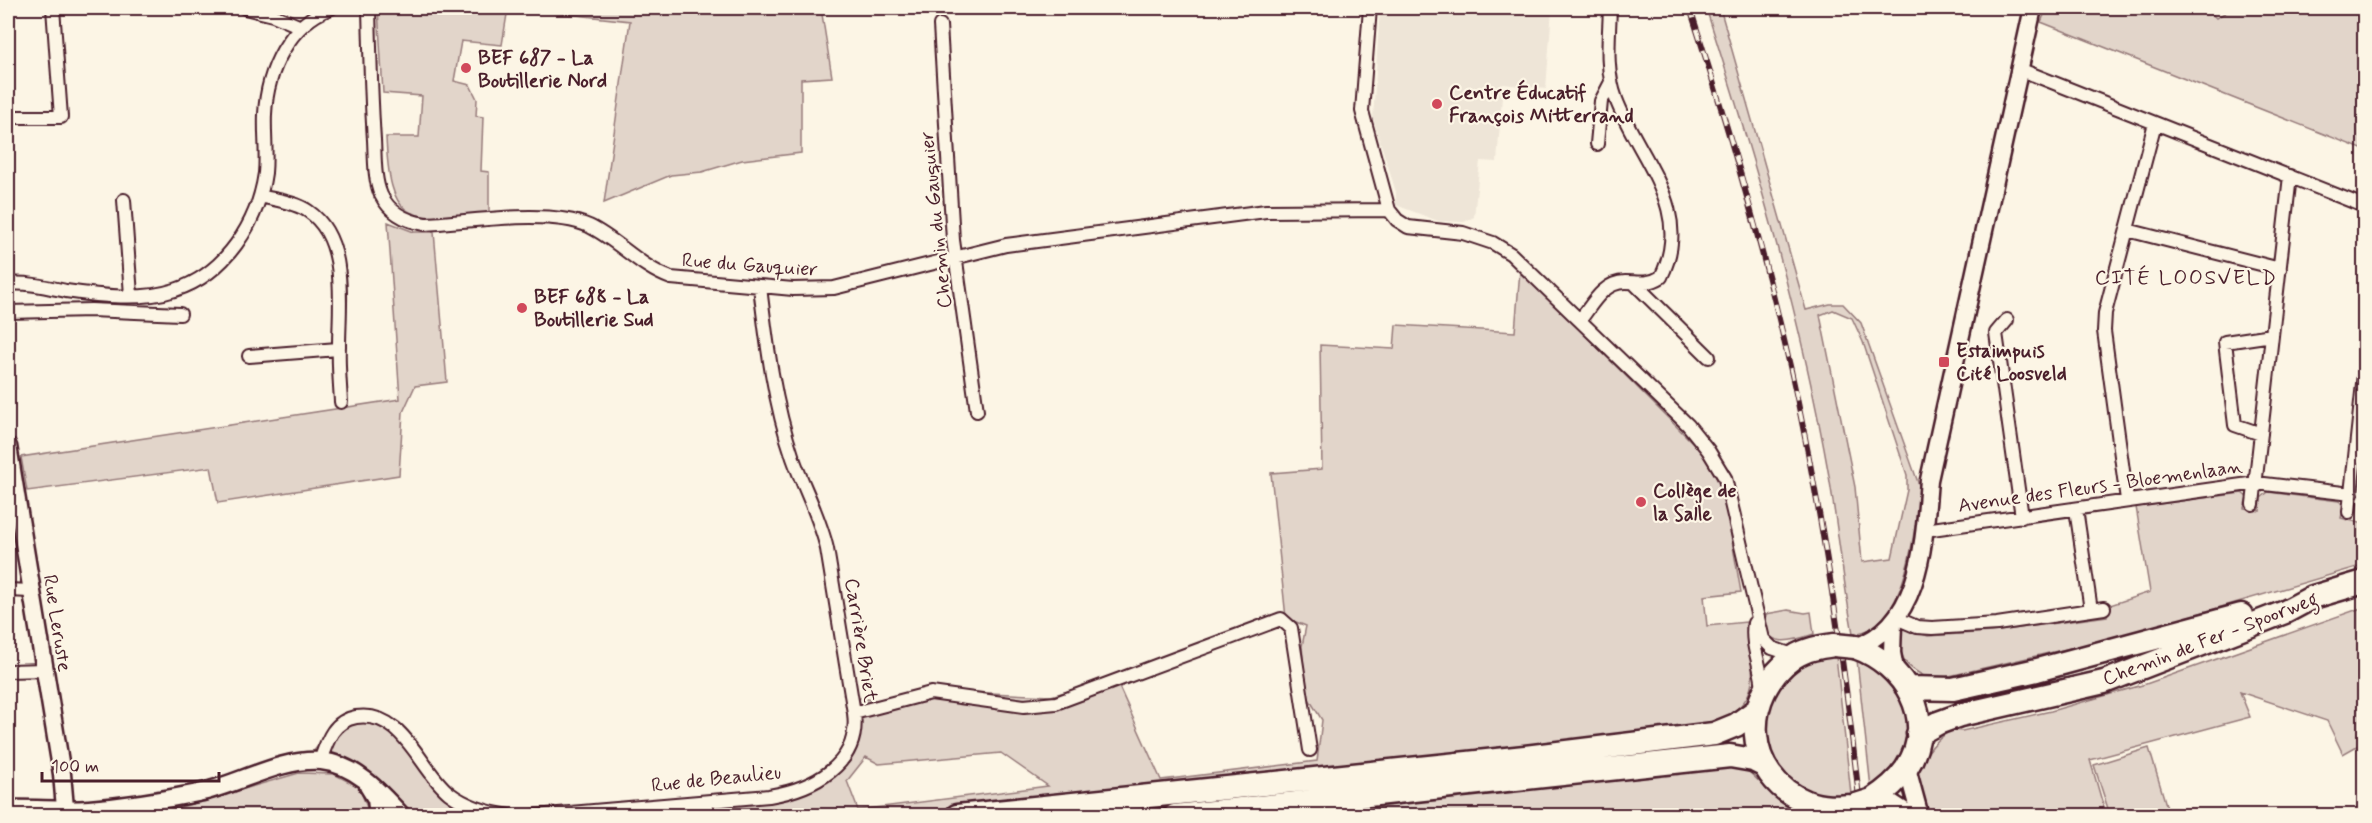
<svg xmlns="http://www.w3.org/2000/svg" width="2372" height="823" viewBox="0 0 2372 823" font-family="Mynerve,sans-serif">
<rect width="100%" height="100%" fill="#fcf5e5"/>
<filter id="ink" filterUnits="userSpaceOnUse"><feTurbulence type="fractalNoise" baseFrequency=".0167" numOctaves="2"/><feDisplacementMap in="SourceGraphic" scale="12" xChannelSelector="R" yChannelSelector="G"/><feConvolveMatrix kernelMatrix="1 2 1 2 8 2 1 2 1" color-interpolation-filters="sRGB"/></filter>
<g filter="url(#ink)">
<path fill="#eee5d7" d="M 1380,8 L 1552,8 L 1546,89 L 1503,84 L 1497,162 L 1480,161 L 1474,217 L 1464,222 L 1438,221 L 1396,205 L 1396,192 L 1373,119 Z"/>
<path fill="#e2d5ca" stroke="#967a7a" stroke-width="1.5" fill-rule="evenodd" d="M 378,8 L 508,8 L 502,45 L 461,41 L 454,81 L 470,85 L 477,99 L 476,116 L 483,117 L 481,171 L 489,172 L 489,213 C 408,220 390,227 386,137 L 419,137 L 422,96 L 383,93 Z
M 512,8 L 821,8 L 832,77 L 801,79 L 801,153 L 742,160 L 702,172 L 671,175 L 604,203 L 630,21 Z
M 1706,8 L 1720,8 L 1806,310 L 1830,304 L 1843,304 L 1861,323 L 1920,488 L 1918,526 L 1915,526 C 1910,561 1897,633 1853,633 C 1843,581 1838,529 1829,476 C 1801,317 1755,161 1706,8 ZM 1833,310 L 1852,318 L 1863,342 L 1907,475 L 1907,490 L 1892,558 L 1862,562 L 1855,487 L 1820,315 Z
M 2047,8 L 2206,8 L 2216,18 L 2233,8 L 2352,8 L 2364,28 L 2364,150 L 2041,22 Z
M 388,222 L 414,232 L 434,232 L 447,382 L 415,386 L 403,412 L 399,475 L 218,503 L 211,467 L 27,491 L 21,457 L 400,399 Z
M 1520,270 L 1702,452 L 1715,474 L 1725,501 L 1741,592 L 1704,596 L 1707,626 L 1746,622 C 1748,660 1767,691 1728,716 L 1729,720 L 1726,723 L 1347,764 L 1344,768 L 1317,772 L 893,815 L 411,815 C 380,775 362,759 310,754 C 326,743 326,721 346,714 C 398,695 421,760 451,787 C 472,806 501,810 528,810 L 775,791 L 792,786 L 823,771 L 843,751 L 848,727 L 847,704 L 859,698 L 882,701 L 952,691 L 1051,696 L 1115,678 L 1161,780 L 1317,761 L 1322,720 L 1306,694 L 1302,646 L 1306,626 L 1286,618 L 1271,473 L 1322,469 L 1320,345 L 1394,349 L 1396,325 L 1515,332 ZM 1001,753 L 1048,786 L 858,810 L 847,781 L 866,757 L 879,764 Z
M 2268,492 L 2339,501 L 2344,506 L 2341,518 L 2364,524 L 2364,565 L 2122,636 L 1932,680 C 1904,667 1897,659 1902,628 L 1928,636 L 1991,632 L 2107,616 L 2107,606 L 2150,592 L 2136,507 L 2242,493 L 2247,497 L 2244,508 L 2260,511 L 2261,498 Z
M 2364,607 L 2364,742 L 2343,754 L 2327,721 L 2240,692 L 2250,717 L 2090,760 L 2106,815 L 1930,815 C 1926,806 1919,795 1918,784 C 1915,763 1935,740 1951,730 L 1962,731 L 2051,711 L 2146,684 Z
M 1788,610 L 1805,613 L 1811,612 L 1814,634 C 1794,641 1760,651 1766,614 Z
M 1836,656 L 1851,794 C 1749,811 1735,665 1836,656 Z
M 1857,660 C 1863,663 1872,665 1878,669 C 1922,703 1914,758 1871,788 Z
M 2149,748 L 2169,815 L 2110,815 L 2094,765 Z
M 1729,764 L 1749,772 L 1779,800 L 1803,815 L 1243,816 Z
M 299,773 L 334,774 L 359,787 L 370,815 L 114,816 L 178,808 Z"/>
<g fill="none" stroke-linecap="round" stroke-linejoin="round">
<defs>
<path id="street" d="M 245,8 L 273,15 L 301,27
M 369,8 C 370,52 371,96 374,140 C 375,158 374,179 381,195 C 390,213 405,221 425,224 C 470,222 549,208 589,226 C 618,240 640,267 671,278 L 793,289 L 834,288 L 1006,245 L 1266,211 L 1389,210
M 1370,8 L 1362,111 L 1389,210 L 1397,220 L 1408,227 L 1463,233 L 1493,243 L 1511,254 L 1688,425 L 1708,450 L 1725,478 L 1763,639 L 1772,648 L 1796,656
M 940,25 L 953,240 L 977,411
M 2019,69 L 2364,206
M 8,117 L 61,117 L 53,8
M 1597,144 L 1601,101 L 1611,82
M 260,196 C 275,200 295,202 308,211 C 349,239 339,304 339,346 C 338,364 340,383 341,402
M 124,200 L 131,295
M 2127,230 L 2280,269
M 1634,283 L 1709,357
M 8,284 C 27,282 47,287 66,291 C 100,296 142,301 175,290 C 225,274 258,223 265,173 C 267,153 264,134 265,114 C 267,71 289,23 331,8
M 760,287 C 767,345 774,403 793,458 C 804,489 820,517 827,549 L 854,713 L 931,693 L 1024,706 L 1056,703 L 1281,619 L 1291,628 L 1310,750
M 8,312 L 91,310 L 180,314
M 1580,320 C 1592,305 1603,282 1625,282 C 1639,282 1648,285 1661,277 C 1695,209 1638,158 1616,99 C 1605,70 1609,38 1610,8
M 2007,320 L 1996,333 L 2022,517
M 249,356 L 338,349
M 2261,434 L 2235,425 L 2225,342 L 2272,335
M 2127,500 L 2104,331 L 2105,313 L 2155,123
M 2253,504 L 2290,176
M 2076,509 L 2091,610
M 2349,512 L 2364,374
M 1925,530 L 2256,483 L 2352,494
M 8,590 L 31,591
M 1896,618 L 1917,627 L 1932,628 L 1997,624 L 2104,608
M 1754,623 C 1750,645 1762,667 1763,689
M 8,671 L 45,670
M 320,761 C 327,741 333,721 356,717 C 404,710 419,769 449,793 C 466,806 489,813 510,816
M 535,816 L 769,796 C 812,789 861,765 854,713"/>
<path id="secondary" d="M 8,446 L 62,774 L 65,808
M 1893,623 L 1892,653 L 1895,669
M 1855,647 C 1922,625 1924,540 1929,480 L 2033,8
M 1907,768 L 1920,816
M 368,786 L 376,799 L 378,816
M 1872,800 L 1892,803 L 1912,816
M 8,809 C 34,808 63,811 89,809 C 125,806 163,800 198,793 C 238,785 279,758 321,761 C 355,764 380,792 402,816"/>
<path id="highway" d="M 1834,645 C 1820,647 1806,649 1794,657 C 1740,694 1742,777 1807,802 C 1822,808 1837,807 1853,806
M 1855,647 C 1904,664 1939,719 1906,769 C 1897,782 1886,791 1872,800
M 1909,688 L 1953,689 L 2037,670 L 2241,615
M 1918,734 L 1938,723 L 1960,715 L 2104,682 L 2285,612 L 2313,597 L 2364,582
M 957,816 L 1525,757 L 1714,734 L 1736,725 L 1757,710
M 1175,816 L 1730,756 L 1753,760 L 1765,766"/>
</defs>
<use href="#street" stroke="#4a1f2b" stroke-width="16"/>
<use href="#secondary" stroke="#4a1f2b" stroke-width="21"/>
<use href="#highway" stroke="#4a1f2b" stroke-width="27"/>
<use href="#street" stroke="#fcf5e5" stroke-width="12"/>
<use href="#secondary" stroke="#fcf5e5" stroke-width="16"/>
<use href="#highway" stroke="#fcf5e5" stroke-width="22"/>
<defs>
<path id="rail" d="M 1690,8 C 1731,136 1769,266 1797,398 C 1826,536 1846,675 1861,816"/>
</defs>
<use href="#rail" stroke="#4a1f2b" stroke-width="6"/>
<use href="#rail" stroke="#fcf5e5" stroke-width="4" stroke-dasharray="11" stroke-linecap="butt"/>
<defs>
<path id="highway-bridge" d="M 1834,645 L 1855,647
M 1853,806 L 1872,800"/>
</defs>
<use href="#highway-bridge" stroke="#4a1f2b" stroke-width="27" stroke-linecap="butt"/>
<use href="#highway-bridge" stroke="#fcf5e5" stroke-width="22"/>
</g>
</g>
<g fill="#d1495b" stroke="#fcf5e5" stroke-width="2">
<circle cx="466" cy="68" r="6"/>
<circle cx="1437" cy="104" r="6"/>
<circle cx="522" cy="308" r="6"/>
<rect x="1938" y="356" width="12" height="12" rx="3"/>
<circle cx="1641" cy="502" r="6"/>
</g>
<g text-anchor="middle" stroke-width="4.5" stroke-linejoin="round" paint-order="stroke">
<g font-size="20" font-weight="bold" fill="#4a1f2b" stroke="#fcf5e5" text-anchor="start">
<text x="478" y="64">BEF 687 - La<tspan x="478" dy="23">Boutillerie Nord</tspan></text>
<text x="1449" y="99">Centre Éducatif<tspan x="1449" dy="23">François Mitterrand</tspan></text>
<text x="534" y="303">BEF 688 - La<tspan x="534" dy="23">Boutillerie Sud</tspan></text>
<text x="1956" y="357">Estaimpuis<tspan x="1956" dy="23">Cité Loosveld</tspan></text>
<text x="1653" y="497">Collège de<tspan x="1653" dy="23">la Salle</tspan></text>
</g>
<g font-size="20" fill="#4a1f2b" stroke="#fcf5e5">
<text transform="translate(935 220) rotate(-96)" y="7">Chemin du Gauquier</text>
<text transform="translate(750 264) rotate(4)" y="7">Rue du Gauquier</text>
<text transform="translate(2100 485) rotate(-8)" y="7">Avenue des Fleurs - Bloemenlaan</text>
<text transform="translate(58 623) rotate(81)" y="7">Rue Leruste</text>
<text transform="translate(2210 638) rotate(-21)" y="7">Chemin de Fer - Spoorweg</text>
<text transform="translate(862 640) rotate(81)" y="7">Carrière Briet</text>
<text transform="translate(716 778) rotate(-6)" y="7">Rue de Beaulieu</text>
</g>
<g font-size="21" letter-spacing="1.5" fill="#4a1f2b" stroke="#fcf5e5">
<text x="2186" y="284">CITÉ LOOSVELD</text>
</g>
</g>
<rect width="2372" height="823" fill="none" stroke="#fcf5e5" stroke-width="30"/>
<rect x="15" y="15" width="2342" height="793" fill="none" stroke="#4a1f2b" stroke-width="2" filter="url(#ink)"/>
<path d="M42 772v9h177v-9" fill="none" stroke="#4a1f2b" stroke-width="3"/>
<text x="51" y="772" font-size="18" fill="#4a1f2b" stroke="#fcf5e5" stroke-width="4.5" paint-order="stroke">100 m</text>
</svg>
